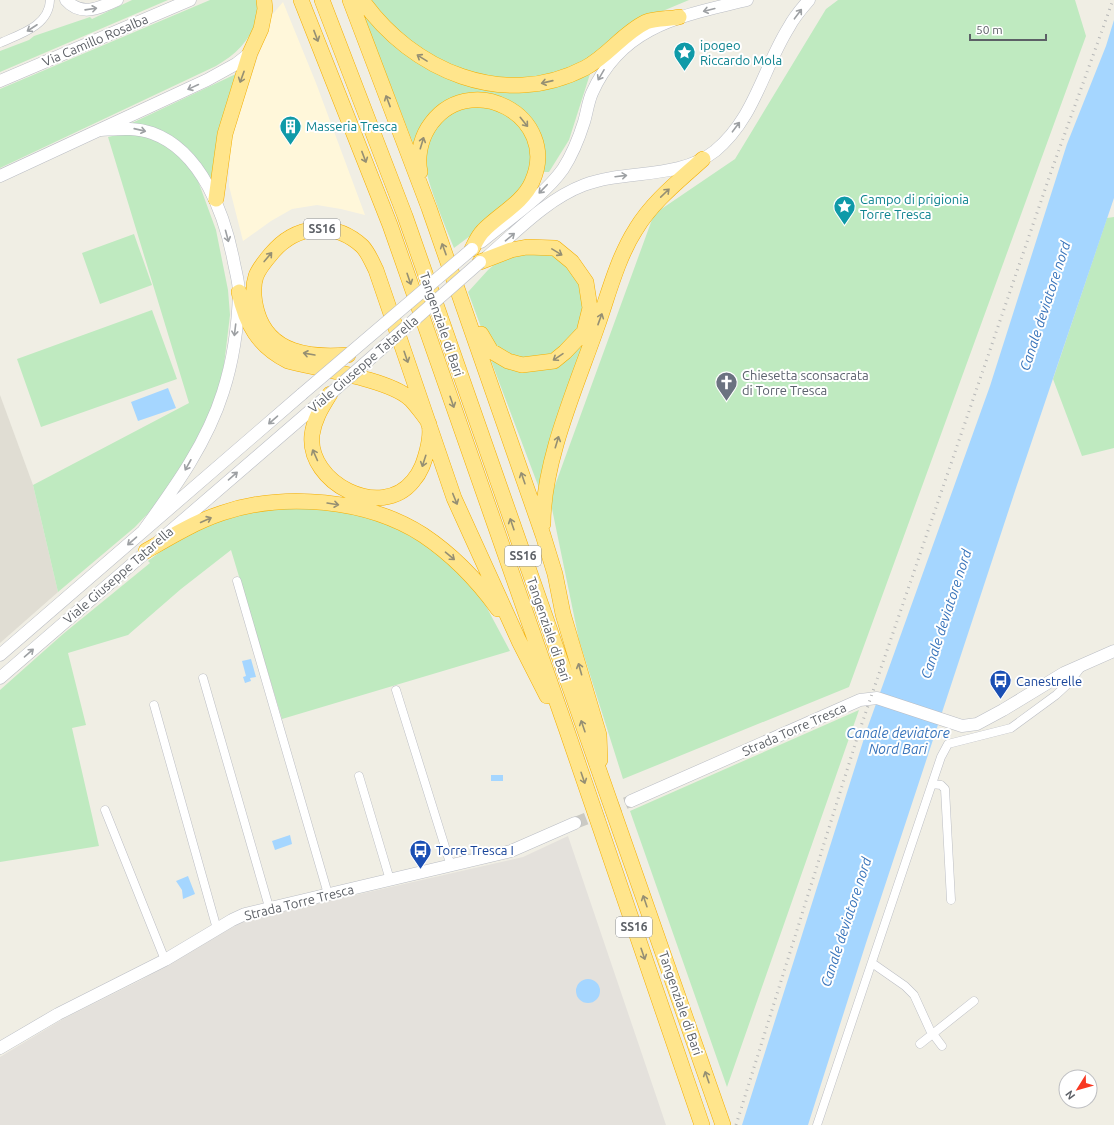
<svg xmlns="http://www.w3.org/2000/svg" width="1114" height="1125" viewBox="0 0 1114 1125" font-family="Ubuntu,sans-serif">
<rect width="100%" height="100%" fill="#f0eee4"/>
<path fill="#fff7da" d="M 283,2 L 316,83 L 365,215 L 341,209 L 317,205 L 292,209 L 271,221 L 243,241 L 229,186 L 230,146 L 242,104 L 272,15 Z"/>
<path fill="#e4e1dc" d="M 568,836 L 666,1125 L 0,1125 L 0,1057 L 63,1019 L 141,980 L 245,920 L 523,857 Z"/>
<path fill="#e0ddd3" d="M 0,395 L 33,485 L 58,592 L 0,643 Z"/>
<path fill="#bfeac0" d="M 132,0 L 168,0 L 0,72 L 0,51 L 29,40 L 34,36 L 90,17 L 92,19 Z
M 210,0 L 259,0 C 259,31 242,51 216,66 L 0,168 L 0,89 Z
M 367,0 L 689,0 L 646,18 L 588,60 L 559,73 L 525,79 L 467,75 L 437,60 L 399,35 Z
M 838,0 L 1075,0 L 1086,36 L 849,687 L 623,779 L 579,640 L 550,499 L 654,214 L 735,159 L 826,9 Z
M 361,10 L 460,82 L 590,74 L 569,140 L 549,172 L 544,172 L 542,169 L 537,132 L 473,94 L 416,143 L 413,143 Z
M 238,73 L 213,183 C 184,144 180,136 132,123 Z
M 484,105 L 512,116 L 530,141 L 530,180 L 478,230 L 454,248 C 446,228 421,170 424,151 C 425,140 430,132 437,124 C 451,108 463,106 484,105 Z
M 126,133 L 151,138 L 176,151 L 197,178 L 216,230 L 228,290 L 230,315 L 224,365 L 217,395 L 197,445 L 159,502 L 135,527 L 58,592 L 33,485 L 189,403 L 108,137 Z
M 1114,217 L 1114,448 L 1082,456 L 1053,379 L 1107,218 Z
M 134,234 L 152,285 L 100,304 L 82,253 Z
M 530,251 L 553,256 L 571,267 L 584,291 L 581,328 L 570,344 L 549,356 L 534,358 L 516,357 L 498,349 L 482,330 L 468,292 L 488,270 L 504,256 Z
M 152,310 L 177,379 L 41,427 L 17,359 Z
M 587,339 L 539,488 L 490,358 L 530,369 Z
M 292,505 L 357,514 L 392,526 L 440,553 L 479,593 L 510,651 L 282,719 L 231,550 L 181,589 L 128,635 L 68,653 L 86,725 L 72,728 L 99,846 L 0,862 L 0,690 L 63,634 L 150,563 L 148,561 L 169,545 L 215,520 Z
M 859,710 L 727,1087 L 630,811 Z"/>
<path fill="#a5d6ff" d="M 1114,20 L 1114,198 L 1015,491 L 866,943 L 808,1125 L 742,1125 L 867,729 L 990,386 L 1067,144 L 1106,46 Z
M 168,388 L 176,408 L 138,421 L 131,402 Z
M 251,659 L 256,677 L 250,678 L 251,681 L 245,683 L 243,677 L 246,676 L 242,661 Z
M 491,775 L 503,775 L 503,781 L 491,781 Z
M 290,835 L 292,844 L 275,850 L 272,841 Z
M 188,876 L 195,894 L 183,899 L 182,890 L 176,881 Z
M576 991a12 12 0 1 1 24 0a12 12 0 1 1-24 0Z"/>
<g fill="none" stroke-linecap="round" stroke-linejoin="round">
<path stroke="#cbcac4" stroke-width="12" stroke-dasharray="12 6" stroke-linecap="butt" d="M 575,823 L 631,801"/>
<defs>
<path id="street" d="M 0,43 C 20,34 49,26 50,0
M 237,581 L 328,894
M 203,678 L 269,907
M 396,690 L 451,866
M 154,705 L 217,929
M 359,776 L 390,880
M 932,784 L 941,785 L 945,789 L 951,900
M 105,810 L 165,960
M 872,963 L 905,986 L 914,995 L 930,1030 L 942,1046
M 920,1044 L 974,1001
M 817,1125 L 941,757 L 948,744 L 1011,728 L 1056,695 L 1069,683 L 1081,667"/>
<path id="secondary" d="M 66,0 C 81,17 100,8 117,0
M 0,81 L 190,0
M 101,130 C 119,129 135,127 152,133 C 202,151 225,215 234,263 C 236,273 239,283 239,293 C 238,325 233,361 223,392 C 207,443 175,487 144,530
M 0,176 L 207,80 L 236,64 L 250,53
M 481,242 C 507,220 543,197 563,169 C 572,155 579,138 584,122 C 587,112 588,102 592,93 C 622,25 682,16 747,0
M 487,257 C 517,231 547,199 584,185 C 626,169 678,180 715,151 C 755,118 763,68 789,27 C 794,17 802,8 809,0
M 0,655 L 302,394
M 0,678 L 326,397
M 631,801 L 860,700 L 877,698 L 962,726 L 977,724 L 1003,710 L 1064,673 L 1114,651
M 0,1048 L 58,1014 L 165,960 L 232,920 L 245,914 L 511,851 L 575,823"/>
<path id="highway" d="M 301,0 L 390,225 L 566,728 L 702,1125
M 322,0 L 405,216 L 723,1125
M 350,0 L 429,208 L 543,535 L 555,574 L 563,614 L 599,735 L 600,760
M 362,0 C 412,71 504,110 585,68 C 608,56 623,33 646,22 C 655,18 669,19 679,17
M 420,172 C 417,158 420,141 428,128 C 467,66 562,116 532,182 C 523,203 498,215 483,231 C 478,236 475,243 472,249
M 216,199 L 225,134 L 250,53 L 261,29 L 265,9 L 264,0
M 480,262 L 511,250 L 527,247 L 555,248 L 572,262 L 586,282 L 590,308 L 584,332 L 565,352 L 554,361 L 522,365 L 508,361 L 491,351 L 481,334
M 239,292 C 246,324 258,346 288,361 C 318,369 387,379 409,398 C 413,401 428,420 429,424 C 431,432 429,443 427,451 C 424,462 421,472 413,481 C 381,521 307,483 312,435 C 314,419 322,407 330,394
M 348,355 C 311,358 269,354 257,312 C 254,301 252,288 256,276 C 259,268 265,261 271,254 C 295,225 333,220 362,246 C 368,252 372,262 376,270 L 454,498 L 519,641 L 547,696
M 543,524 C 543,460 577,385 598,324 C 609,292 618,257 636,229 C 653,201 679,181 703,159
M 146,551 C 170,537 195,522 222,513 C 284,492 367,499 423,535 C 453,555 477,580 498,609"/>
</defs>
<use href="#street" stroke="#bcbec4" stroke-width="9"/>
<use href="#secondary" stroke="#babdc4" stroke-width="13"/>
<use href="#highway" stroke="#f4ae00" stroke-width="16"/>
<use href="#street" stroke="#fff" stroke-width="8"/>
<use href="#secondary" stroke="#fff" stroke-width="12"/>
<use href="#highway" stroke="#ffe58c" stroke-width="15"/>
<path stroke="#b6b7b7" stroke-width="3" stroke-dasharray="1 5" stroke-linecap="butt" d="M 736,1125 L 858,735 L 1051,172 L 1113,0"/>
<defs>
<path id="secondary-bridge" d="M 302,394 L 472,249
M 330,394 L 480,262"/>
</defs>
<use href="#secondary-bridge" stroke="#babdc4" stroke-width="13" stroke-linecap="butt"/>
<use href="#secondary-bridge" stroke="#fff" stroke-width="12"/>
</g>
<defs><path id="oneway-shaft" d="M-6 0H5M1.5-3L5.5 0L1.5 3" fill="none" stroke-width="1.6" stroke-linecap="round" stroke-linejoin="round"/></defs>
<g stroke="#9da0a3">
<use href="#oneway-shaft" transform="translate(91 9) rotate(-8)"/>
<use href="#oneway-shaft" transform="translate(709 10) rotate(166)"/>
<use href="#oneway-shaft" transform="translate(798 14) rotate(-53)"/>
<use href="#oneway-shaft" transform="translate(32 28) rotate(147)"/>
<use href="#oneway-shaft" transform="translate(601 75) rotate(120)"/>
<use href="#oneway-shaft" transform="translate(193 87) rotate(155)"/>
<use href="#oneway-shaft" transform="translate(736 127) rotate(-53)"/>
<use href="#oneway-shaft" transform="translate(140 130) rotate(13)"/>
<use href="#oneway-shaft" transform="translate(621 176) rotate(-7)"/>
<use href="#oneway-shaft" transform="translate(543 189) rotate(134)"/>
<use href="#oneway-shaft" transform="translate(227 236) rotate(75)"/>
<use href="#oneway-shaft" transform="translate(510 237) rotate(-40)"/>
<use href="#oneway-shaft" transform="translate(235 330) rotate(97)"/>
<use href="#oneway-shaft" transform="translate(273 420) rotate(139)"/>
<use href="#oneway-shaft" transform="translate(188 465) rotate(119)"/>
<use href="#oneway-shaft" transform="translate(233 476) rotate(-41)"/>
<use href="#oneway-shaft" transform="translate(132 541) rotate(139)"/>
<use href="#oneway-shaft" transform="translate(29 653) rotate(-41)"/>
</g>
<g stroke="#958f73">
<use href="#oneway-shaft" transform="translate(316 36) rotate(69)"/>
<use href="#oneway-shaft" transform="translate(422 58) rotate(-148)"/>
<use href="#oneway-shaft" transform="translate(242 77) rotate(110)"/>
<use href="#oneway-shaft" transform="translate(547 82) rotate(167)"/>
<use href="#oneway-shaft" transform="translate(388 101) rotate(-111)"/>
<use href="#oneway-shaft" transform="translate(524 122) rotate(51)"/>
<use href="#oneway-shaft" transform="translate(422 143) rotate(-73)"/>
<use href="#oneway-shaft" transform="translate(364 157) rotate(69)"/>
<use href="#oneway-shaft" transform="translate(665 193) rotate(-44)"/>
<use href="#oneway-shaft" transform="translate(444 249) rotate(-110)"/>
<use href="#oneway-shaft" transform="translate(557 252) rotate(31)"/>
<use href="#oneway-shaft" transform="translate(268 257) rotate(-50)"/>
<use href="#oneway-shaft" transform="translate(409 279) rotate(71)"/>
<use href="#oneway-shaft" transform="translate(600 319) rotate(-70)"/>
<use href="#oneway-shaft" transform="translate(309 354) rotate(-170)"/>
<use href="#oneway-shaft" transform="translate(406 357) rotate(71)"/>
<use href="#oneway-shaft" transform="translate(558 357) rotate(146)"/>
<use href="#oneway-shaft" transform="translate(452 402) rotate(71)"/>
<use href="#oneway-shaft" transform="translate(557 442) rotate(-73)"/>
<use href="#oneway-shaft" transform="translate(315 455) rotate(-114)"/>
<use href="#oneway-shaft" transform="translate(424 461) rotate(108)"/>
<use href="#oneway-shaft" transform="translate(523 478) rotate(-109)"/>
<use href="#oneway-shaft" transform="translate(455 499) rotate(68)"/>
<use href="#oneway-shaft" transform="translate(333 504) rotate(9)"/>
<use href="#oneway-shaft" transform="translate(206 520) rotate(-24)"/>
<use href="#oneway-shaft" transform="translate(512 524) rotate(-109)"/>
<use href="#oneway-shaft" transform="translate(450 556) rotate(40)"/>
<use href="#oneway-shaft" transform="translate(580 669) rotate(-106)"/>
<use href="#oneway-shaft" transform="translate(583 726) rotate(-109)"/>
<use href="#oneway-shaft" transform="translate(583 778) rotate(71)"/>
<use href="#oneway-shaft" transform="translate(645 901) rotate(-109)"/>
<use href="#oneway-shaft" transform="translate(643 954) rotate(71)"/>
<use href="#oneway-shaft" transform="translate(707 1077) rotate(-109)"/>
</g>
<defs>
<symbol id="sight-pin" viewBox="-11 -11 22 30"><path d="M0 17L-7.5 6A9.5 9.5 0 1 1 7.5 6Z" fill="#0f9aa8" stroke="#fff"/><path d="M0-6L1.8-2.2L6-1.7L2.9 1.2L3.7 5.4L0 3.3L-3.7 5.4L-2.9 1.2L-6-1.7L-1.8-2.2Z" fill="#fff"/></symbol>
<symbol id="building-pin" viewBox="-11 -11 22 30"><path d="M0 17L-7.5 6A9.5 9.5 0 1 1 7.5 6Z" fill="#0f9aa8" stroke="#fff"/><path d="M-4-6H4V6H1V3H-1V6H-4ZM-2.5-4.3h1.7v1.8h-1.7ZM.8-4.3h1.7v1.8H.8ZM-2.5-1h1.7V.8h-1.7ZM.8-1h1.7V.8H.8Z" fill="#fff"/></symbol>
<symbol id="church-pin" viewBox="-11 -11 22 30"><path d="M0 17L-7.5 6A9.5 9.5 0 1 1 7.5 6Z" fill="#6b7280" stroke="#fff"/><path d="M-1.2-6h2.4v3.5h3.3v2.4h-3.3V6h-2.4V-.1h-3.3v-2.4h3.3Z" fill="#fff"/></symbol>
<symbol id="bus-pin" viewBox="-11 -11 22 30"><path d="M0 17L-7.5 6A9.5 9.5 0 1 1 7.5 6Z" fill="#1a4fb4" stroke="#fff"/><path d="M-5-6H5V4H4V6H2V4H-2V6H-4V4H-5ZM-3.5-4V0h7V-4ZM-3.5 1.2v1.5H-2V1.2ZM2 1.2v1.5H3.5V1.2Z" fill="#fff"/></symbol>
</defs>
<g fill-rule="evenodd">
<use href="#sight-pin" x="672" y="40" width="25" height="34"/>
<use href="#building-pin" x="278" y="114" width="25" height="34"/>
<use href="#sight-pin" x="832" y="194" width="25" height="34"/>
<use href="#church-pin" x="714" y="370" width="25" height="34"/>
<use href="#bus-pin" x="988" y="668" width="25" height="34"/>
<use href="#bus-pin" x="408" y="838" width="25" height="34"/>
</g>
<g text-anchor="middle" stroke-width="4" stroke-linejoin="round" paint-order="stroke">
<g fill="#fff" stroke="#8d9094" stroke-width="1">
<rect x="304" y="219" width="36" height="20" rx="3"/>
<rect x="505" y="546" width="36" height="20" rx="3"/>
<rect x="616" y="917" width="36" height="20" rx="3"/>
</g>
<g font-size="12" font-weight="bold" fill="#5c6066">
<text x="322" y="233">SS16</text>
<text x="523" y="560">SS16</text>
<text x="634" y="931">SS16</text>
</g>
<g font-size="13" fill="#5c6066" stroke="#fff">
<text transform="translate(95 40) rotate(-23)" y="5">Via Camillo Rosalba</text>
<text transform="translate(442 324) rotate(71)" y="5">Tangenziale di Bari</text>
<text transform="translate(363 364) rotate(-41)" y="5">Viale Giuseppe Tatarella</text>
<text transform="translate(118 575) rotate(-41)" y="5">Viale Giuseppe Tatarella</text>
<text transform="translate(549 629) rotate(71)" y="5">Tangenziale di Bari</text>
<text transform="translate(794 729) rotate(-24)" y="5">Strada Torre Tresca</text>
<text transform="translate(299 902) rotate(-14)" y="5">Strada Torre Tresca</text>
<text transform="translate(681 1003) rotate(71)" y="5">Tangenziale di Bari</text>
</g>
<g font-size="13" fill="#0d838f" stroke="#fff" text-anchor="start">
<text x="700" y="50">ipogeo<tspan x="700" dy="15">Riccardo Mola</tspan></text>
<text x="306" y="131">Masseria Tresca</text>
<text x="860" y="204">Campo di prigionia<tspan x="860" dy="15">Torre Tresca</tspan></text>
</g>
<g font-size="13" fill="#5b616d" stroke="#fff" text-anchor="start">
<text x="742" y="380">Chiesetta sconsacrata<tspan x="742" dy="15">di Torre Tresca</tspan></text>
</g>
<g font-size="13" fill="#164399" stroke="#fff" text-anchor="start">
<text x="1016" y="686">Canestrelle</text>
<text x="436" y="855">Torre Tresca I</text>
</g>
<g font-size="14" font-style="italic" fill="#3874bb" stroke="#fff">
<text transform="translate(1045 306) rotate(-72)" y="5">Canale deviatore nord</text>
<text transform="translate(946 614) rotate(-72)" y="5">Canale deviatore nord</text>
<text x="898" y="738">Canale deviatore<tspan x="898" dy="16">Nord Bari</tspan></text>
<text transform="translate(846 922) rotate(-72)" y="5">Canale deviatore nord</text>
</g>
</g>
<g transform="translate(1078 1089) rotate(233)"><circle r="19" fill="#ffffff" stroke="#bebfc2"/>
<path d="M0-3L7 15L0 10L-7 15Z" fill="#f83822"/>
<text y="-6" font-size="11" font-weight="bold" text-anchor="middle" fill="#5c6066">N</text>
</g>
<path d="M970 34v6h76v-6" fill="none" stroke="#5c6066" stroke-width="2"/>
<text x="976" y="34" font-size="12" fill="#5c6066" stroke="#ffffff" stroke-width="3" paint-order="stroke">50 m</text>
</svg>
